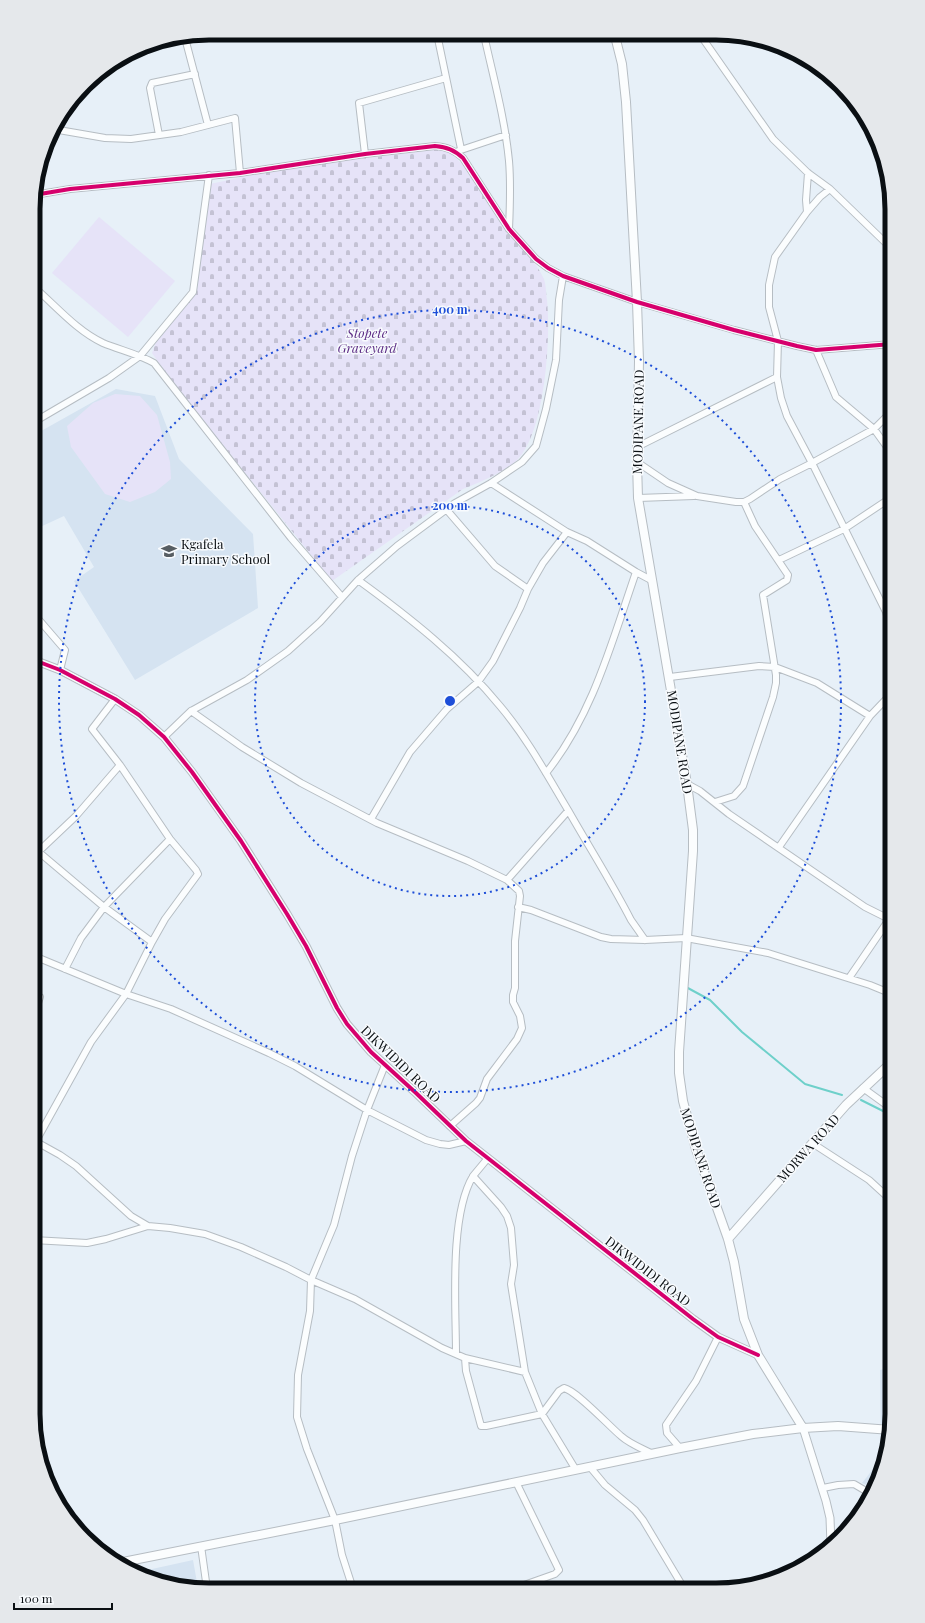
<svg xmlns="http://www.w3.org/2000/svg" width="925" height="1623" viewBox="0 0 925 1623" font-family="'Playfair Display',serif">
<defs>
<pattern id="cemetery-stones" width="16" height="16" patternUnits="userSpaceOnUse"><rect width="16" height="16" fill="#e6e3f8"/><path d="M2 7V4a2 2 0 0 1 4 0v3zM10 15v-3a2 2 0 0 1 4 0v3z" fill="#c4c2d4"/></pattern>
</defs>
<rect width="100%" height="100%" fill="#e7f0f8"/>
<path fill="#d5e3f1" d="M 116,389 L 155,396 L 179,459 L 253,534 L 258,608 L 135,680 L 74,581 L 94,567 L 64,516 L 38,528 L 34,523 L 34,435 Z
M 892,1367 L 892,1426 L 879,1481 L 875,1488 L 862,1483 L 881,1459 L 880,1370 Z
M 193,1560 L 198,1588 L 186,1588 L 134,1573 Z"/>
<path fill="#e6e3f8" d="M 99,217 L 175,281 L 128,337 L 52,273 Z
M 115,394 L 140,396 L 157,415 L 170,462 L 171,479 L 155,492 L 130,502 L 105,494 L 71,447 L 67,426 L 93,403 Z"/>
<path fill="url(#cemetery-stones)" d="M 442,149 C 466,159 481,193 495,214 C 510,237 532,254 544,279 C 546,285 546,294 547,300 C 551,338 545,430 518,459 C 507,471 479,483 463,489 L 332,581 L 205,423 L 163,369 L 152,353 L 157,339 L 197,290 L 210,184 L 285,168 Z"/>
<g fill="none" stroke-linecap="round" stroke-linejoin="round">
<path stroke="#6ed0ca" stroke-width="2" d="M 686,987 L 710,1000 L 742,1032 L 805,1084 L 842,1095
M 861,1100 L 887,1113"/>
<defs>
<path id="minor" d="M 437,34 L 461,149
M 484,35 C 493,76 505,119 509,161 C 511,184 510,206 509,229
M 701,36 L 773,139 L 808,173 L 830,189 L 892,249
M 185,38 L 208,125
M 53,129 L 105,138 L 131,139 L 181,132 L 235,118 L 240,173
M 57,130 L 60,119
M 159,135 L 150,88 L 152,83 L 195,74
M 458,151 L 506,135
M 365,154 L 359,103 L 446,78
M 808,173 L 806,200 L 807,212 L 775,257 L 769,285 L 769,307 L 778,341 L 777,377 L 781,398 L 787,416 L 812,463 L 886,612 L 892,634
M 34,195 L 70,189 L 240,173 L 365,154 L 435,146 C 447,147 454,150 463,158 L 509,229 L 536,259 L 548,268 L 563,276 L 637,302 L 734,330 L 797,346 L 816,350 L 892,344
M 807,212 L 820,197 L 830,189
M 34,287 C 56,306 77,331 103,343 C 120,350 138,354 154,363 L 291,538 L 342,597
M 816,350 L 836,397 L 874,429 L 892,454
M 34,422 L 109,378 L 140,356 L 193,292 L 209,175
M 637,447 L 777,377
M 637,462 L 668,483 L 697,496 L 736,502 L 744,502 L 750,499 L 780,479 L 812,463 L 874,429 L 892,411
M 491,483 L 567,532 L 587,541 L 636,572 L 651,580
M 638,498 L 694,496
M 446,509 L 495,566 L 528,589
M 779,560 L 844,529 L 892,497
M 358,580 C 409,617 460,657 500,706 C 527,738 547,775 568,810 C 589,847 612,883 631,920 L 645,940
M 34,614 L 65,650 L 60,670
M 670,677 L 759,666 L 775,667 L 817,683 L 870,716
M 191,711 L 242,747 L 301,783 L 377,823 L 468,861 L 507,880 L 519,891 L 520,896 L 515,941 L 515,988 L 513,995 L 513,1002 L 520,1016 L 522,1028 L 517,1039 L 487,1079 L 480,1098 L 476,1103 L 450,1126
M 164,737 L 191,711 L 247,680 L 288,651 L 320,622 L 358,580 L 397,546 L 455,503 L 491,483 L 522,462 L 536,446 L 546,409 L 556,360 L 559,300 L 563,276
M 546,773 C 593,715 612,641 636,572
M 687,784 L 700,791 L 729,814 L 865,907 L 889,919
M 715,802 L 734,796 L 743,786 L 773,697 L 776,683 L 776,675 L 763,595 L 787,580 L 788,575 L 755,526 L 744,502
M 371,819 L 410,752 L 447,709 L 478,682 L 493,661 L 520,608 L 528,589 L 543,563 L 567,532
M 779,847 L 870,716 L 892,693
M 34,848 L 104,907 L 152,942
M 38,852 L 76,816 L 120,765
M 507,880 L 568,811
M 518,907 L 531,910 L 601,937 L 611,939 L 645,940 L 686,938 L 768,953 L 870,985 L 892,994
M 34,956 L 126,994 L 171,1009 L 269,1053 L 295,1066 L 367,1110 L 426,1140 L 440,1144 L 449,1145 L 466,1141
M 65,969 L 81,938 L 104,907 L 170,839
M 849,978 L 892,915
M 33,1018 L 40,997
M 385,1065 L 367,1110 L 352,1156 L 334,1225 L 311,1280 L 355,1299 L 442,1348 L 465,1358 L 525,1372 L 542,1414 L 576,1470
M 863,1088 L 892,1109
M 33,1140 L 60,1155 L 76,1166 L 131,1216 L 148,1226 L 170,1228 L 205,1234 L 241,1247 L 286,1267 L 311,1280 L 310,1311 L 298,1375 L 297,1417 L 307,1449 L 335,1520 L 342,1555 L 353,1589
M 36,1141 L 91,1042 L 126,994 L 152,942 L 165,919 L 198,874 L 196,870 L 170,839 L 120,765 L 92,729 L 115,699
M 812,1143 L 869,1180 L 892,1201
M 473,1176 L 488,1158
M 33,1240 L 87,1243 L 106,1239 L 148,1226
M 456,1354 C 456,1306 449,1216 473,1176 L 501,1207 L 507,1216 L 511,1228 L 514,1265 L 511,1284 L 525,1372
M 465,1358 L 466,1371 L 481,1426 L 486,1426 L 542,1414 L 559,1391 L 564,1388 C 577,1391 609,1426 621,1436 C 630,1444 641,1448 651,1453
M 680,1448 L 667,1433 L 666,1425 L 696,1381 L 718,1337
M 590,1467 L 605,1485 L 635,1510 L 643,1520 L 685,1590
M 516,1482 L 559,1570 L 555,1574 L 524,1585 L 519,1589
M 823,1488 L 838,1485 L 854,1484 L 871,1494
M 201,1546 L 207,1589
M 665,1590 L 683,1586"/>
<path id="tertiary" d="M 34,660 L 60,670 L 115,699 L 139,715 L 164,737 L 192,772 L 241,841 L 287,914 L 306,946 L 337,1008 L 347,1024 L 371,1052 L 416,1093 L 466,1141 L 693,1319 L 718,1337 L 758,1355
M 803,1428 L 826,1501 L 830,1518 L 831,1545"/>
<path id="secondary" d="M 615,36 L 622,64 L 626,102 L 637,302 L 639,361 L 637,462 L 638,498 L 687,784 L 693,830 L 693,851 L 679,1052 L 679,1073 L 683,1101 L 696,1149 L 728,1239 L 734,1262 L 744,1319 L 758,1355 L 803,1428
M 728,1239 L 846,1105 L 892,1062
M 118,1563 L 335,1520 L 680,1448 L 753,1434 L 803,1428 L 838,1426 L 891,1430"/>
</defs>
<use href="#minor" stroke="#b6bdc3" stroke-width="8"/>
<use href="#tertiary" stroke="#b6bdc3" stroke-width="9"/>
<use href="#secondary" stroke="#b6bdc3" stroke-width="10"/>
<use href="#minor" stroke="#fbfdfe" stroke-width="6"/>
<use href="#tertiary" stroke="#fbfdfe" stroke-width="7"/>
<use href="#secondary" stroke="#fbfdfe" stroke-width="8"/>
<defs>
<path id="cycleway" d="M 34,195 L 70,189 L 240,173 L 365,154 L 435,146 C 447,147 454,150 463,158 L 509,229 L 536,259 L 548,268 L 563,276 L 637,302 L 734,330 L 797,346 L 816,350 L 892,344
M 34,660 L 60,670 L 115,699 L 139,715 L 164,737 L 192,772 L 241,841 L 287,914 L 306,946 L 337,1008 L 347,1024 L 371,1052 L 416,1093 L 466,1141 L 693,1319 L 718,1337 L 758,1355"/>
</defs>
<use href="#cycleway" stroke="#f8fbfe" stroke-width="6"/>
<use href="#cycleway" stroke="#d6006c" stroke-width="4"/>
</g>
<g fill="none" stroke="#1d4ed8" stroke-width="2" stroke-dasharray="2 4">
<circle cx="450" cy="701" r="195"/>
<circle cx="450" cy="701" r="391"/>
</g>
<defs>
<symbol id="school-bare" viewBox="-9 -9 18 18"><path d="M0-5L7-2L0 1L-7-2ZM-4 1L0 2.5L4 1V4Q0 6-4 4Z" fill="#575e63" stroke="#f8fbfe" stroke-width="2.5" paint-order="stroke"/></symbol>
</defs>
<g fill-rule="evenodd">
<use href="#school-bare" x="158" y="540" width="22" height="22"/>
</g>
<g text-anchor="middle" stroke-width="3" stroke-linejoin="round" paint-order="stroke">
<g font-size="13" font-style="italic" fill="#5c2c85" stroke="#f8fbfe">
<text x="367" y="338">Stopete<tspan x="367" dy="15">Graveyard</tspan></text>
</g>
<g font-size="13" fill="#0a0f13" stroke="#f8fbfe">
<text transform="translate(638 422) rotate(-89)" y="5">MODIPANE ROAD</text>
<text transform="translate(680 742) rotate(81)" y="5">MODIPANE ROAD</text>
<text transform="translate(401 1064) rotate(44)" y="5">DIKWIDIDI ROAD</text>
<text transform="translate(808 1148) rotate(-48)" y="5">MORWA ROAD</text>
<text transform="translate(701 1158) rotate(72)" y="5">MODIPANE ROAD</text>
<text transform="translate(648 1271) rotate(38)" y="5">DIKWIDIDI ROAD</text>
</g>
<g font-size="13" fill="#0a0f13" stroke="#f8fbfe" text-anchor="start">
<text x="181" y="549">Kgafela<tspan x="181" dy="15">Primary School</tspan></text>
</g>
</g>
<path d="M0 0H925V1623H0ZM209 40H716A169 169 0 0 1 885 209V1414A169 169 0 0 1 716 1583H209A169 169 0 0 1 40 1414V209A169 169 0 0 1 209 40Z" fill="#e5e8eb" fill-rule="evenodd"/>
<path fill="none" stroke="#0a0f13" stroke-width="5" d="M209 40H716A169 169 0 0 1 885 209V1414A169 169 0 0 1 716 1583H209A169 169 0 0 1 40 1414V209A169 169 0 0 1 209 40Z"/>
<circle cx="450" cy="701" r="6" fill="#1d4ed8" stroke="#f8fbfe" stroke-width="2"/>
<g font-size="12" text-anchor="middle" font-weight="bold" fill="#1d4ed8" stroke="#f8fbfe" stroke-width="3" stroke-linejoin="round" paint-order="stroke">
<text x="450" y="314">400 m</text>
<text x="450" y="510">200 m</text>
</g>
<path d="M14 1603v6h98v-6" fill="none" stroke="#0a0f13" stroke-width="2"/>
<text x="20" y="1603" font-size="12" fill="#0a0f13" stroke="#f8fbfe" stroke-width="3" paint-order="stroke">100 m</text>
</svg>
